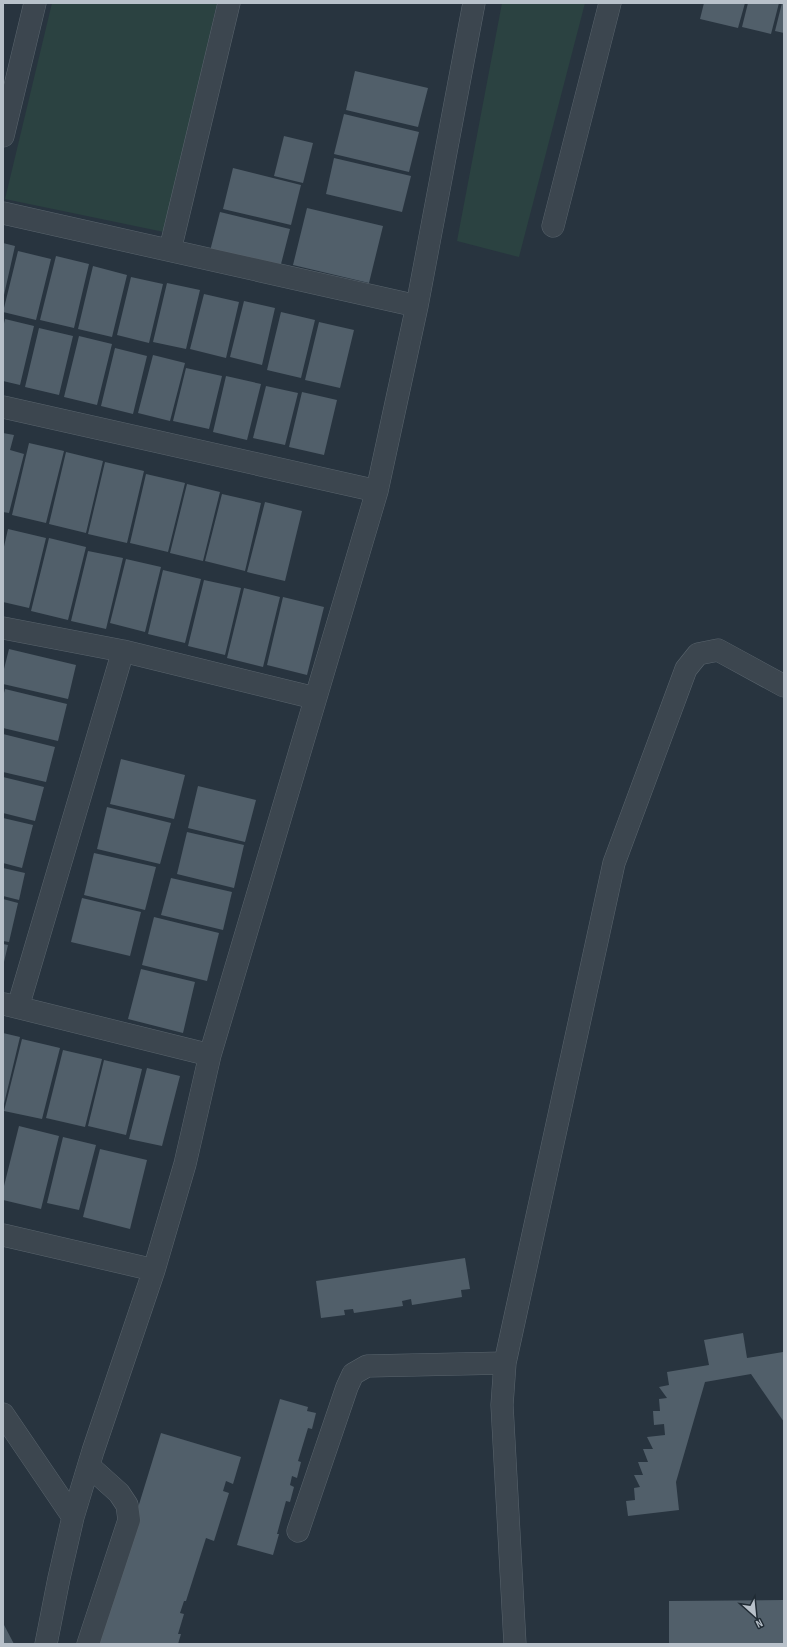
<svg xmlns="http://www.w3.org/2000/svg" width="787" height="1647" viewBox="0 0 787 1647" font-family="'Sofia Sans Condensed',sans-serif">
<rect width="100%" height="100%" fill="#28343f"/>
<path fill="#2b4241" d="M 52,3 L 217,3 L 164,232 L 5,199 Z
M 502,3 L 585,3 L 519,257 L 457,241 Z"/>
<path fill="#515f6a" d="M 704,3 L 745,3 L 738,28 L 700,19 Z
M 748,3 L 779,3 L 771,34 L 742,27 Z
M 782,3 L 784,3 L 784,33 L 775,31 Z
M 355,71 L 428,88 L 418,127 L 346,110 Z
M 344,114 L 419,132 L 409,172 L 334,154 Z
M 284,136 L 313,143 L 303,183 L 274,176 Z
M 334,158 L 411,176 L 402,212 L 326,194 Z
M 233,168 L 301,185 L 291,225 L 223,209 Z
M 307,208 L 383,226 L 369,283 L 293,265 Z
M 220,212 L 290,229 L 280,268 L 210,251 Z
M 3,243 L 15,246 L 4,295 L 3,294 Z
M 18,251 L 51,259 L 36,320 L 3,312 Z
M 56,256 L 89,264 L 74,328 L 40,320 Z
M 93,266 L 127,275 L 112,337 L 78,329 Z
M 131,277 L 163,284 L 149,343 L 117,335 Z
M 167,283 L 200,290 L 186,349 L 153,342 Z
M 204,294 L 239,302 L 226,358 L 190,349 Z
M 244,301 L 275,308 L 262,365 L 230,357 Z
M 281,312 L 315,320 L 301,378 L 267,370 Z
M 5,319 L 34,326 L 20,385 L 3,381 L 3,328 Z
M 319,322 L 354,330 L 340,388 L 305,380 Z
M 39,328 L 73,336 L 59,395 L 25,387 Z
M 79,336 L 112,344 L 97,405 L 64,397 Z
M 115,348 L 147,356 L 133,414 L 101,406 Z
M 153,355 L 185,363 L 170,421 L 138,413 Z
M 186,368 L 222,376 L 209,429 L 173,421 Z
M 226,376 L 261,384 L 247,440 L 213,432 Z
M 266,386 L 298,393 L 285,445 L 253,438 Z
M 302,392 L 337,400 L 324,455 L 289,447 Z
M 3,433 L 14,435 L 10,450 L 24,454 L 9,513 L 3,512 Z
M 29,443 L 64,451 L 46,523 L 12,515 Z
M 66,452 L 103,461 L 86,533 L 49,524 Z
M 105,462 L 144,471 L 127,543 L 88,534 Z
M 146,474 L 185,483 L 168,552 L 130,543 Z
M 187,484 L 220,492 L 203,561 L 170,553 Z
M 222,494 L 261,503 L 245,571 L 205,561 Z
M 265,502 L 302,511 L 285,581 L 247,572 Z
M 8,529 L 46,538 L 29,608 L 3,602 L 3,551 Z
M 49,538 L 86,547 L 68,620 L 31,611 Z
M 88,551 L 123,558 L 106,629 L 71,621 Z
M 126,559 L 161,567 L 145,632 L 110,623 Z
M 163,570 L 201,579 L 185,643 L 148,634 Z
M 204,580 L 241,588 L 225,655 L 188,646 Z
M 244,588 L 280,597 L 263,667 L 227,658 Z
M 283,597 L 324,607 L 307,675 L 267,665 Z
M 9,649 L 76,665 L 68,699 L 3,684 L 3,673 Z
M 5,689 L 67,704 L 58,741 L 3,728 L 3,697 Z
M 3,734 L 55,747 L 46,782 L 3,772 Z
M 121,759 L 185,775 L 174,819 L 110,804 Z
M 3,777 L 44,787 L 35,821 L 3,813 Z
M 198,786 L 256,800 L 245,842 L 188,828 Z
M 107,807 L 171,823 L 160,864 L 97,849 Z
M 3,818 L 33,825 L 22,868 L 3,863 Z
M 187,832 L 244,845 L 234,888 L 177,874 Z
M 94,853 L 156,867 L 145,910 L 84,895 Z
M 3,868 L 25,873 L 19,900 L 3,896 Z
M 171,878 L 232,892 L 223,930 L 161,915 Z
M 82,898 L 141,912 L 130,956 L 71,942 Z
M 3,899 L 18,903 L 9,942 L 3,941 Z
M 154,917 L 219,933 L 207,981 L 142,965 Z
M 3,944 L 8,945 L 4,962 L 3,962 Z
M 141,969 L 195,982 L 183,1033 L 128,1019 Z
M 3,1033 L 20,1037 L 4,1104 L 3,1104 Z
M 22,1039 L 60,1048 L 42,1119 L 4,1111 Z
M 63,1050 L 102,1059 L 85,1127 L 46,1118 Z
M 104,1060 L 142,1069 L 126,1135 L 88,1126 Z
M 147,1068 L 180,1076 L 162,1146 L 129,1139 Z
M 19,1126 L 59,1136 L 41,1209 L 3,1200 L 3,1190 Z
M 63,1137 L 96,1145 L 79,1210 L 47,1203 Z
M 100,1149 L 147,1160 L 130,1229 L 83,1217 Z
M 465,1258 L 470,1289 L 461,1290 L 462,1297 L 412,1305 L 411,1299 L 402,1301 L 403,1306 L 354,1313 L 353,1309 L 344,1310 L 345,1315 L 321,1318 L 316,1281 Z
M 743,1333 L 747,1358 L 783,1352 L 784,1353 L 784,1422 L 751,1374 L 705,1382 L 676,1482 L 679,1510 L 628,1516 L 626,1501 L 635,1500 L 634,1488 L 640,1487 L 634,1475 L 643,1475 L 638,1462 L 648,1462 L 643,1449 L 653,1449 L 647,1437 L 665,1435 L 664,1424 L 654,1425 L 653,1411 L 660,1411 L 659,1399 L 667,1398 L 659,1387 L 669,1385 L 667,1372 L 709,1365 L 704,1340 Z
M 280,1399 L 308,1407 L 307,1411 L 316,1413 L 312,1429 L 308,1428 L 298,1461 L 301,1462 L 297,1478 L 292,1476 L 290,1485 L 294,1487 L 290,1502 L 286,1501 L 277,1534 L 279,1534 L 273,1555 L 237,1545 Z
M 161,1433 L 241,1457 L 233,1484 L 226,1481 L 223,1491 L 229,1493 L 214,1541 L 206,1538 L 186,1601 L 184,1601 L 180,1613 L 184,1614 L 178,1634 L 181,1634 L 178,1644 L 96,1644 Z
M 784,1600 L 784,1644 L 669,1644 L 669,1601 Z
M 3,1623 L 14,1644 L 3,1644 Z"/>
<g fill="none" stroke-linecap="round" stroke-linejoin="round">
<defs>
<path id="minor" d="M 3,136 L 35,3
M 3,213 L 417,306
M 553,226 L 610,3
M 170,250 L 229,3
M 3,407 L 377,491
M 3,628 L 123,651 L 315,698
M 4,1004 L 210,1055
M 18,1007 L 123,651
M 3,1235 L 154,1270
M 3,1414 L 73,1517
M 298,1531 L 347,1387 L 353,1374 L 367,1366 L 505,1363
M 46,1644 L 59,1578 L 73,1517 L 93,1451 L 154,1270 L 185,1164 L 210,1055 L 377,491 L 417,306 L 474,3
M 88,1644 L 129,1520 L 127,1505 L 119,1493 L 89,1466
M 515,1644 L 502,1405 L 505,1363 L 614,863 L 686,669 L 698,654 L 718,650 L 784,686"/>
</defs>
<use href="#minor" stroke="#59646d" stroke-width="23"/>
<use href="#minor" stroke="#3c464f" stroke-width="22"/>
</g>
<rect width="787" height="1647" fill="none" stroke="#b8c1ca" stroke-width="8"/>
<g transform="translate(755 1615) rotate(153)" stroke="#202b34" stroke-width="3" paint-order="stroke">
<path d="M0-3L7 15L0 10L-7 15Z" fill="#b8c1ca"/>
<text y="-6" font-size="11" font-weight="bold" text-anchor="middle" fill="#b8c1ca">N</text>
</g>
</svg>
